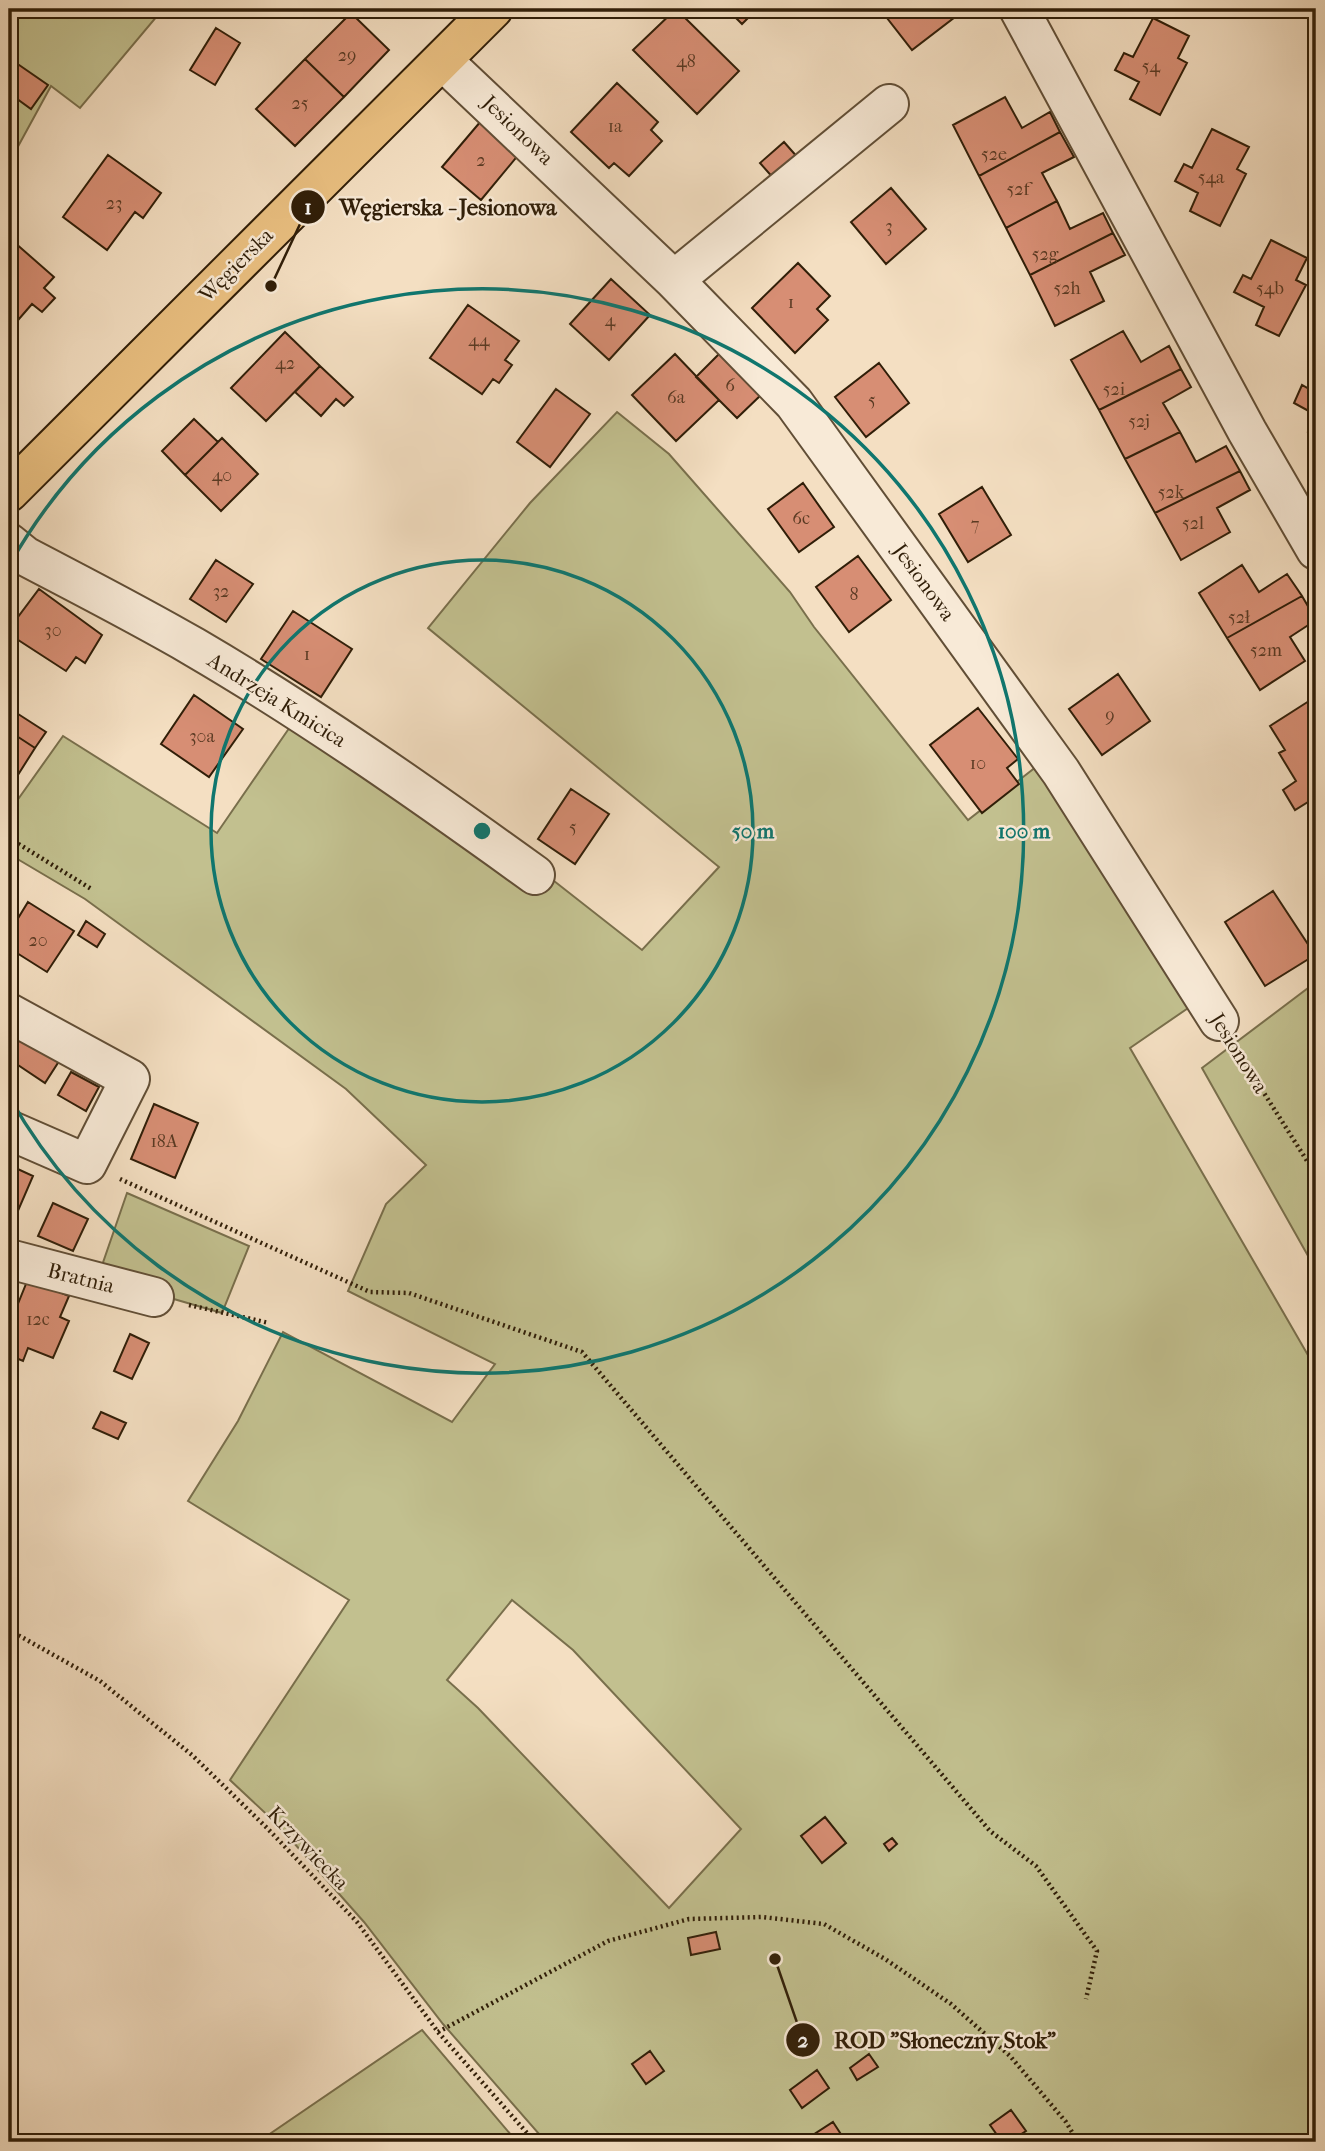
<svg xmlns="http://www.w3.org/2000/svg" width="1325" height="2151" viewBox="0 0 1325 2151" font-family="'IM FELL French Canon',serif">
<rect width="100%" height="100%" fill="#f4dfc2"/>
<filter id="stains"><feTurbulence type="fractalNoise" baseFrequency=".00286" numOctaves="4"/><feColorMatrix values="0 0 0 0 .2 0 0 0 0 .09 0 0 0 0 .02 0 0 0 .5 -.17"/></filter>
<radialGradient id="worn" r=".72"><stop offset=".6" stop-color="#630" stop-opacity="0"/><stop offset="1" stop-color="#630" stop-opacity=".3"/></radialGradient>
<path fill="#c2c08f" stroke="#796f4c" stroke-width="2" fill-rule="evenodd" d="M 9,9 L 163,9 L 80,108 L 51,86 L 9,163 Z
M 617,412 L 669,454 L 790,592 L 814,627 L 968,820 L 1041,763 L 1194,1004 L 1130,1048 L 1316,1369 L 1316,2142 L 546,2142 L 443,2024 L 364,1922 L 278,1825 L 230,1780 L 349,1600 L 188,1501 L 238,1421 L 283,1332 L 452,1422 L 495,1364 L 348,1291 L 386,1204 L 426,1165 L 346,1089 L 85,899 L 9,854 L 9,812 L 63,736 L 217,833 L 292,724 L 549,877 L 642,950 L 719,867 L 428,628 L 530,503 ZM 512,1600 L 573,1650 L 741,1829 L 669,1908 L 478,1708 L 447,1680 Z
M 1316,982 L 1316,1270 L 1202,1068 Z
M 127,1193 L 249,1246 L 222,1313 L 98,1277 Z
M 422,2030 L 517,2142 L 258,2142 Z"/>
<path fill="#d78e74" stroke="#301e08" stroke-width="2" d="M 676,9 L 739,71 L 697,114 L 633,50 Z
M 727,9 L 757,9 L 742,24 Z
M 880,9 L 948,9 L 955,17 L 912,50 Z
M 351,13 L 389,50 L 344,97 L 305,59 Z
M 1153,18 L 1189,36 L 1178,58 L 1187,63 L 1160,115 L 1130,99 L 1139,82 L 1115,70 L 1124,53 L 1133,57 Z
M 216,28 L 240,43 L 215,85 L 190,70 Z
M 9,58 L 48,85 L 31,109 L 9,93 Z
M 305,59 L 344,97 L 295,146 L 256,109 Z
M 617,83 L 658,122 L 651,130 L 662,141 L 629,176 L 614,163 L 609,168 L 571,132 Z
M 1005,97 L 1022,128 L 1050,112 L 1060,132 L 979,176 L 953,125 Z
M 481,121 L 520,153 L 481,200 L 442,167 Z
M 1212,129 L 1249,147 L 1237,169 L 1246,174 L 1220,226 L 1190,211 L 1198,193 L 1175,181 L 1184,164 L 1192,168 Z
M 1060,132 L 1074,157 L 1042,173 L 1057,201 L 1006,228 L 979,176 Z
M 784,142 L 799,159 L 775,180 L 760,163 Z
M 108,155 L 161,193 L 143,218 L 135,212 L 107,250 L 63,217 Z
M 891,188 L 926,229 L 886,264 L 851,222 Z
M 1057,201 L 1070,229 L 1103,213 L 1113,233 L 1030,275 L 1006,228 Z
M 1113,233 L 1125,255 L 1090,272 L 1104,301 L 1055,326 L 1030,275 Z
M 1271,240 L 1307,258 L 1296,280 L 1306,285 L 1279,336 L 1256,325 L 1264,307 L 1234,292 L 1243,275 L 1251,279 Z
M 14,242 L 54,277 L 44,288 L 55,298 L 42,312 L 32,304 L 19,319 L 9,309 L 9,247 Z
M 798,263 L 830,296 L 817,309 L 828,320 L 795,353 L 752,308 Z
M 611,279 L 650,315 L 609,360 L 570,324 Z
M 468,305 L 519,341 L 505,360 L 512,365 L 499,383 L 493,379 L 482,394 L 430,358 Z
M 1123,331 L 1141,362 L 1169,346 L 1181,369 L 1099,410 L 1071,360 Z
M 285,332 L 320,366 L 266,421 L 231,388 Z
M 722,351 L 763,393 L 737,418 L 696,377 Z
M 675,354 L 719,400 L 676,441 L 632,395 Z
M 879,363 L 909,403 L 866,437 L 835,397 Z
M 320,366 L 353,397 L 344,406 L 336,399 L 321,416 L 295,392 Z
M 1181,369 L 1191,387 L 1163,403 L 1180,432 L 1125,459 L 1099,410 Z
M 1316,379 L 1316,415 L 1294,403 L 1302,385 L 1311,390 Z
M 556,389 L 590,414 L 550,467 L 517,442 Z
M 1316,416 L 1316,437 L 1308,432 Z
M 194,419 L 218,442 L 185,475 L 162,451 Z
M 1180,432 L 1196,462 L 1226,446 L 1240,471 L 1155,513 L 1125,459 Z
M 222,438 L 258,474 L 221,511 L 185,475 Z
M 1240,471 L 1250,490 L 1217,508 L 1230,532 L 1181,560 L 1155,513 Z
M 803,483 L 834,527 L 799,552 L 768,509 Z
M 982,487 L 1011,535 L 968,562 L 939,514 Z
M 858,556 L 891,600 L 849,632 L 816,587 Z
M 216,560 L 253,584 L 226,622 L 190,599 Z
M 1242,565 L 1259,592 L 1287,574 L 1302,596 L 1227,638 L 1199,593 Z
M 39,589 L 102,635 L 85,663 L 76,657 L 66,671 L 9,634 L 12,630 L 9,629 Z
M 1302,596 L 1316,620 L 1290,637 L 1305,661 L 1260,690 L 1227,638 Z
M 293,611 L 352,649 L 321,697 L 261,659 Z
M 1118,674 L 1150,721 L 1102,755 L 1069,709 Z
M 194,695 L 243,729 L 209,777 L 161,744 Z
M 1309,701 L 1316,710 L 1316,797 L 1295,810 L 1283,790 L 1296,781 L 1279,753 L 1285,750 L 1270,726 Z
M 978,708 L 1018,759 L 1007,768 L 1019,784 L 982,813 L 930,745 Z
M 15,712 L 46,732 L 35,748 L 9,731 L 9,721 Z
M 9,731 L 35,748 L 9,789 Z
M 571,789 L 609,814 L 575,864 L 538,839 Z
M 1273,891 L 1315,955 L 1265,986 L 1225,922 Z
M 28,902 L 74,931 L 47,972 L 9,948 L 9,933 Z
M 86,921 L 105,934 L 97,947 L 78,935 Z
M 22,1029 L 63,1055 L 45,1083 L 9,1059 L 9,1049 Z
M 71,1072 L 99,1087 L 86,1111 L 58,1095 Z
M 154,1104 L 198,1123 L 175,1178 L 131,1159 Z
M 9,1165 L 33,1176 L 14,1220 L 9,1218 Z
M 53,1203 L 88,1219 L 73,1251 L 38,1236 Z
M 28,1279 L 69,1296 L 60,1317 L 69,1321 L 53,1358 L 28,1348 L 23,1361 L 9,1355 L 9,1326 Z
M 130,1334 L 149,1343 L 132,1379 L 114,1371 Z
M 101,1412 L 126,1423 L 118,1439 L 93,1428 Z
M 825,1817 L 846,1843 L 822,1863 L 801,1836 Z
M 892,1838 L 897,1844 L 889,1851 L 884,1844 Z
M 716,1932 L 720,1949 L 691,1955 L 688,1938 Z
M 650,2051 L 664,2071 L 646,2084 L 632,2064 Z
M 869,2054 L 878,2067 L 857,2080 L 850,2068 Z
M 817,2070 L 829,2088 L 802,2108 L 790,2090 Z
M 1011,2110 L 1026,2131 L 1009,2142 L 1002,2142 L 990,2125 Z
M 833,2122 L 846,2142 L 802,2142 Z"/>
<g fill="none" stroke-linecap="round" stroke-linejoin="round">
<defs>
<path id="minor" d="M 1019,9 L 1247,431 L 1316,550
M 443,61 L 674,280 L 794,403 L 1061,772 L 1219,1021
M 674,280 L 889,104
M 9,543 L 25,556 C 82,586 139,615 194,647 C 312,716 424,795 535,875
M 9,1013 L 130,1079 L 87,1164 L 9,1130
M 9,1259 L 154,1297"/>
<path id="major" d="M 9,492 L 493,9"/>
</defs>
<use href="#minor" stroke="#614e36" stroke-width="42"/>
<use href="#major" stroke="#301e08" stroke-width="42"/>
<path stroke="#301e08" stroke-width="4.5" stroke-dasharray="2 3.5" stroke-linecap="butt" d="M 9,838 L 93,890
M 1238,1052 L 1316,1175
M 120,1179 L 370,1292 L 409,1293 L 582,1352 L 990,1831 L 1036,1866 L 1097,1951 L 1086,1999
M 189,1305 L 269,1323
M 9,1630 L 100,1681 L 192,1755 L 267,1828 L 357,1922 L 438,2032 L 535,2142
M 438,2032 L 608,1941 L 689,1919 L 762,1917 L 824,1924 L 885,1959 L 951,2004 L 1010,2056 L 1066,2122 L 1078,2142
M 9,2121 L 19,2142"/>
<use href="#minor" stroke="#f8ead7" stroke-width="38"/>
<use href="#major" stroke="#eac081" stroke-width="38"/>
</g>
<g fill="none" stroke="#0f766e" stroke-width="3.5">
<circle cx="482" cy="831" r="271"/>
<path d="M10 564A542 542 0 1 1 10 1098"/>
</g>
<g text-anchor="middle" stroke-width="5" stroke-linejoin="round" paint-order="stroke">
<g font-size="18" fill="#5a3a23">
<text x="347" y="61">29</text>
<text x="686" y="67">48</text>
<text x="1151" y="72">54</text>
<text x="300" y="109">25</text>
<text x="615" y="132">1a</text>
<text x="994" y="160">52e</text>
<text x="481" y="166">2</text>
<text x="1211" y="183">54a</text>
<text x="1018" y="195">52f</text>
<text x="114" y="209">23</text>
<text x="889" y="232">3</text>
<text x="1045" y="260">52g</text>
<text x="1067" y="294">52h</text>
<text x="1270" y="294">54b</text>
<text x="791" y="308">1</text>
<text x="610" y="326">4</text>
<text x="479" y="346">44</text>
<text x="285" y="369">42</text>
<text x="730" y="391">6</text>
<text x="1114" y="395">52i</text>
<text x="676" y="403">6a</text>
<text x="872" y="406">5</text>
<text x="1139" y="427">52j</text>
<text x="222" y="481">40</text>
<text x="1171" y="498">52k</text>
<text x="801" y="524">6c</text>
<text x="1193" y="529">52l</text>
<text x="975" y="530">7</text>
<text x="221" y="597">32</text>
<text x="854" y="600">8</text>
<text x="1239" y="623">52ł</text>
<text x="53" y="636">30</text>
<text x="1266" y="656">52m</text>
<text x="307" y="660">1</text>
<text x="1110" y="721">9</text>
<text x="202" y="742">30a</text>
<text x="978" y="769">10</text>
<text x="573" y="833">5</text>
<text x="38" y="946">20</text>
<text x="164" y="1147">18A</text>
<text x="38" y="1325">12c</text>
</g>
<g font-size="21" fill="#301e08" stroke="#f8ead7">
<text transform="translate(518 130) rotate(44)" y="7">Jesionowa</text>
<text transform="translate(236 265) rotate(-45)" y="7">Węgierska</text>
<text transform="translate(924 582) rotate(54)" y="7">Jesionowa</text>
<text transform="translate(277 700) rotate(32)" y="7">Andrzeja Kmicica</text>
<text transform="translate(1239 1053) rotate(58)" y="7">Jesionowa</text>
<text transform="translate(81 1278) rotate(14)" y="7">Bratnia</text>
<text transform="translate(308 1848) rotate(46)" y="7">Krzywiecka</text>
</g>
</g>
<circle cx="482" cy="831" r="10" fill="#0f766e" stroke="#f8ead7" stroke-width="3.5"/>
<g font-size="21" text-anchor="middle" font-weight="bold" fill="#0f766e" stroke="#f8ead7" stroke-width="5" stroke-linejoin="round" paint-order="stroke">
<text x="753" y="838">50 m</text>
<text x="1024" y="838">100 m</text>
</g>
<path fill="none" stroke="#301e08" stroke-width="2.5" d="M271 286L308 207M775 1959L803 2040"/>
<g fill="#301e08" stroke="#f8ead7" stroke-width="2.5">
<circle cx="271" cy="286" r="7"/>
<circle cx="775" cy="1959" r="7"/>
<circle cx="308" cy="207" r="18"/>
<circle cx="803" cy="2040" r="18"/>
</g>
<g font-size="21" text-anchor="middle" font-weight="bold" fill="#fff">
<text x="308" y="214">1</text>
<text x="803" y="2047">2</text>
</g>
<g font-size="23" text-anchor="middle" font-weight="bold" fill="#301e08" stroke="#f8ead7" stroke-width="5" stroke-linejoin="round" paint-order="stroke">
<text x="448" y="215">Węgierska - Jesionowa</text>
<text x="945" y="2048">ROD "Słoneczny Stok"</text>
</g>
<rect width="1325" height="2151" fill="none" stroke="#f4dfc2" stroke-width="35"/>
<rect x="10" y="10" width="1304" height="2130" fill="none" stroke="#301e08" stroke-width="3.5"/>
<rect x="18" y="18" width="1290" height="2116" fill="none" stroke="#301e08" stroke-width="2"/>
<rect width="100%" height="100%" filter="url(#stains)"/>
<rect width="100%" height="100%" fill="url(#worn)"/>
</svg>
